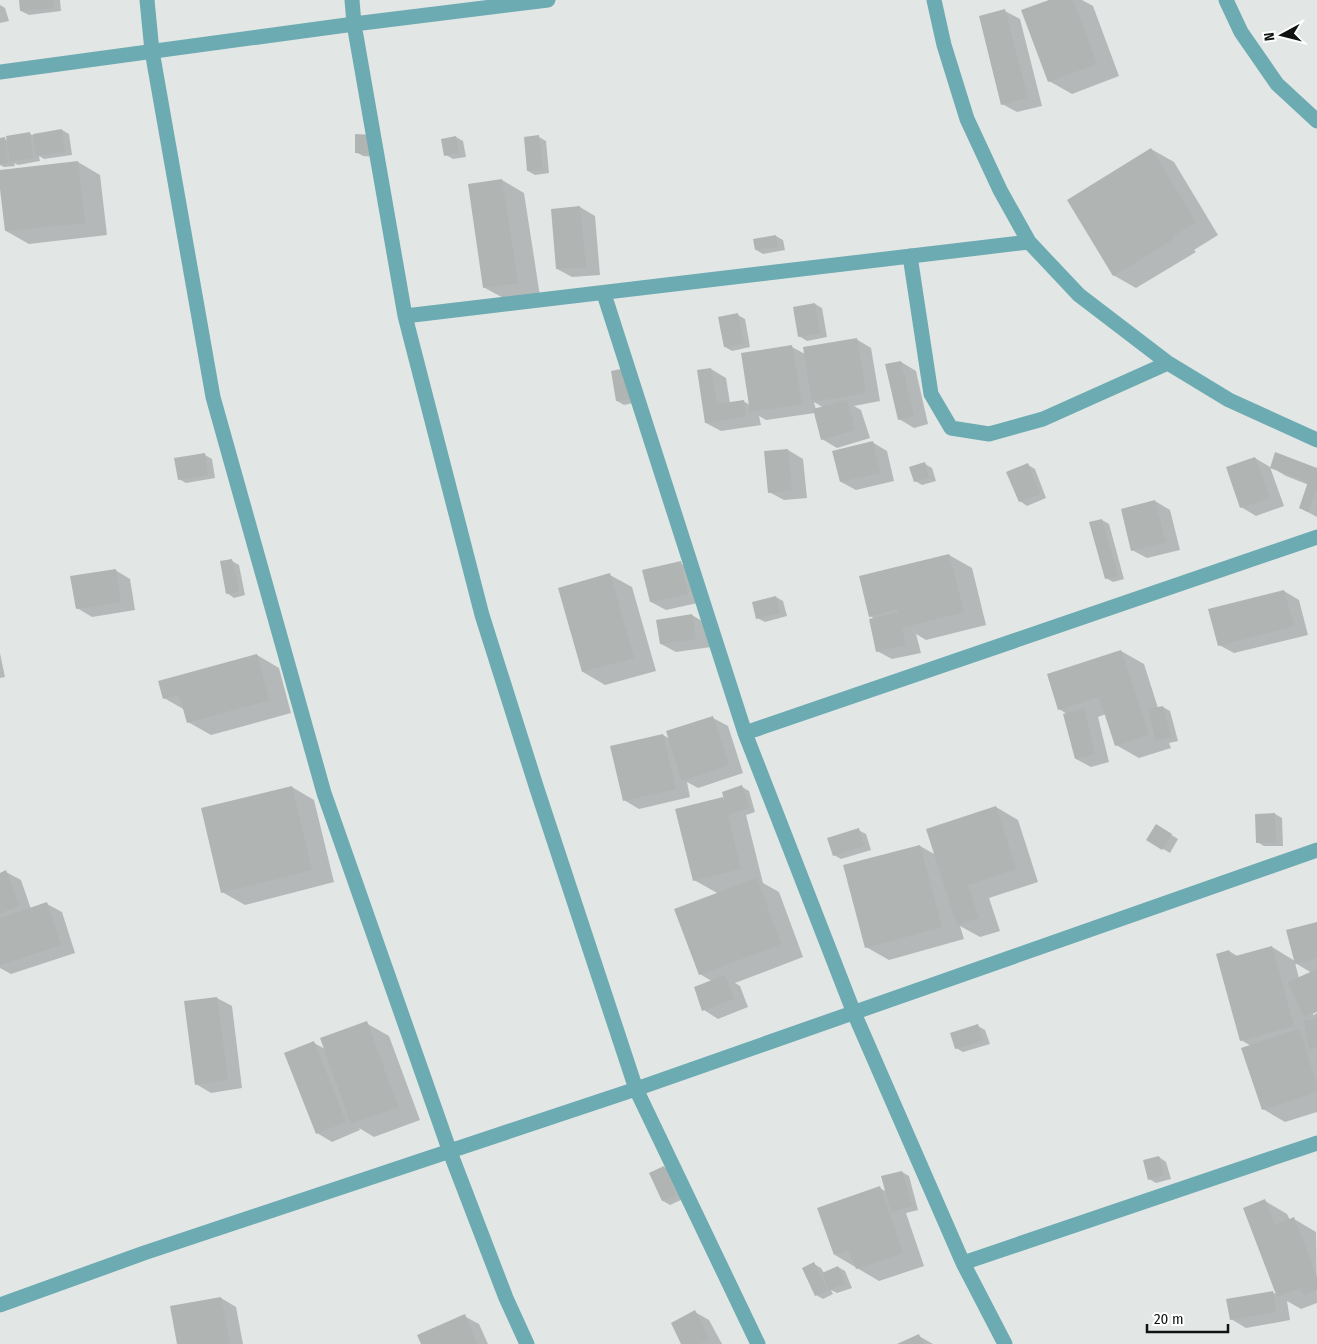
<svg xmlns="http://www.w3.org/2000/svg" width="1317" height="1344" viewBox="0 0 1317 1344" font-family="'Fira Sans Condensed',sans-serif">
<rect width="100%" height="100%" fill="#e2e7e6"/>
<path fill="#0003" fill-rule="evenodd" d="M 20,0 L 60,0 L 61,11 L 29,15 L 21,11 Z
M 1052,0 L 1082,0 L 1093,6 L 1119,76 L 1072,94 L 1049,81 Z
M 0,5 L 5,8 L 9,21 L 0,23 Z
M 1005,11 L 1020,19 L 1042,106 L 1017,112 L 1002,104 Z
M 62,130 L 69,134 L 72,155 L 44,159 L 39,156 L 40,161 L 18,165 L 14,163 L 15,166 L 4,167 L 0,165 L 0,139 L 5,139 L 8,141 L 29,133 L 32,135 Z
M 356,136 L 379,157 L 363,156 L 356,152 Z
M 456,137 L 463,141 L 466,157 L 453,159 L 446,155 Z
M 539,137 L 546,141 L 549,173 L 535,175 L 528,171 Z
M 1151,149 L 1174,162 L 1218,235 L 1194,250 L 1196,252 L 1136,288 L 1113,275 Z
M 78,162 L 100,175 L 107,235 L 29,244 L 6,231 L 0,171 Z
M 502,180 L 524,193 L 540,296 L 507,300 L 485,288 Z
M 580,207 L 595,216 L 600,275 L 572,277 L 557,269 Z
M 776,236 L 783,240 L 785,250 L 763,254 L 756,250 Z
M 815,304 L 822,308 L 827,337 L 807,341 L 799,336 Z
M 738,315 L 745,319 L 750,347 L 732,351 L 725,347 Z
M 856,339 L 871,348 L 880,401 L 854,406 L 861,410 L 870,438 L 837,448 L 822,439 L 815,413 L 766,420 L 759,416 L 761,425 L 721,431 L 706,423 L 711,369 L 726,378 L 730,403 L 743,401 L 750,405 L 792,347 L 805,354 ZM 814,402 L 824,408 L 816,410 Z
M 901,362 L 916,371 L 928,424 L 914,428 L 899,419 Z
M 613,372 L 638,402 L 624,405 L 617,401 Z
M 872,442 L 887,451 L 894,481 L 856,490 L 841,482 Z
M 788,450 L 803,459 L 807,498 L 784,500 L 769,492 Z
M 205,455 L 212,459 L 215,478 L 186,483 L 179,479 Z
M 1255,458 L 1270,467 L 1284,506 L 1256,516 L 1241,507 Z
M 925,464 L 932,468 L 936,481 L 922,485 L 915,481 Z
M 1028,465 L 1035,469 L 1046,498 L 1027,506 L 1020,501 Z
M 1271,467 L 1317,469 L 1317,517 L 1300,508 L 1309,485 L 1286,476 Z
M 1155,501 L 1170,510 L 1180,550 L 1147,558 L 1132,550 Z
M 1102,520 L 1109,524 L 1124,579 L 1113,582 L 1106,578 Z
M 949,555 L 972,568 L 986,625 L 926,640 L 916,634 L 921,653 L 892,659 L 877,651 L 875,619 L 870,616 Z
M 232,561 L 239,565 L 245,595 L 234,598 L 227,593 Z
M 680,563 L 695,571 L 702,602 L 666,610 L 651,602 Z
M 115,570 L 130,579 L 135,610 L 92,617 L 77,608 Z
M 610,575 L 632,587 L 656,671 L 605,685 L 583,672 Z
M 1284,591 L 1299,600 L 1308,635 L 1234,653 L 1219,645 Z
M 776,597 L 783,601 L 787,616 L 765,622 L 757,618 Z
M 692,615 L 707,624 L 711,647 L 676,652 L 661,644 L 658,621 Z
M 1121,651 L 1144,664 L 1158,708 L 1163,707 L 1170,711 L 1178,741 L 1169,743 L 1171,748 L 1139,758 L 1116,745 L 1106,714 L 1098,717 L 1109,762 L 1091,767 L 1076,759 L 1067,714 L 1059,709 Z
M 0,653 L 5,677 L 0,678 Z
M 257,655 L 279,668 L 291,713 L 211,735 L 188,722 L 185,710 L 164,698 Z
M 713,718 L 728,726 L 743,773 L 698,788 L 687,782 L 690,797 L 639,809 L 624,800 L 663,735 L 670,739 Z
M 292,787 L 314,800 L 334,882 L 245,905 L 222,892 Z
M 742,787 L 749,791 L 755,812 L 746,815 L 763,883 L 779,892 L 803,957 L 735,983 L 740,986 L 748,1007 L 718,1019 L 704,1010 L 713,982 L 700,974 L 719,894 L 694,880 L 722,798 L 725,800 Z
M 996,807 L 1018,820 L 1038,882 L 989,898 L 1000,931 L 980,937 L 960,926 L 964,939 L 889,960 L 866,947 L 920,846 L 936,855 Z
M 1275,814 L 1282,818 L 1283,846 L 1264,846 L 1257,842 L 1257,815 Z
M 1157,826 L 1178,839 L 1170,853 L 1148,840 Z
M 858,830 L 866,834 L 871,850 L 841,859 L 834,855 Z
M 6,872 L 21,880 L 31,909 L 47,904 L 62,912 L 75,953 L 11,974 L 0,968 L 0,874 Z
M 1317,923 L 1317,1010 L 1313,1012 L 1313,1015 L 1317,1013 L 1317,1112 L 1285,1122 L 1263,1109 L 1251,1046 L 1241,1040 L 1229,951 L 1239,957 L 1272,947 L 1295,961 ZM 1295,963 L 1312,973 L 1299,978 Z
M 217,998 L 232,1006 L 242,1088 L 211,1093 L 196,1084 Z
M 366,1023 L 389,1036 L 420,1120 L 374,1137 L 359,1128 L 360,1130 L 332,1142 L 317,1133 L 314,1043 L 325,1049 Z
M 978,1026 L 985,1030 L 990,1044 L 963,1052 L 956,1048 Z
M 1159,1157 L 1166,1162 L 1171,1179 L 1156,1183 L 1149,1179 Z
M 664,1167 L 671,1172 L 683,1199 L 670,1205 L 663,1201 Z
M 902,1172 L 909,1176 L 918,1210 L 906,1213 L 924,1266 L 879,1281 L 835,1255 L 880,1188 L 887,1192 Z
M 1265,1201 L 1287,1214 L 1290,1220 L 1294,1219 L 1316,1232 L 1317,1303 L 1301,1309 L 1287,1301 L 1290,1320 L 1246,1328 L 1231,1319 L 1272,1292 L 1278,1295 Z
M 814,1264 L 821,1268 L 824,1273 L 838,1267 L 845,1271 L 852,1288 L 837,1293 L 831,1290 L 833,1294 L 823,1299 L 816,1295 Z
M 221,1298 L 236,1307 L 243,1344 L 178,1344 Z
M 695,1312 L 709,1320 L 722,1344 L 683,1344 Z
M 464,1316 L 479,1324 L 488,1344 L 422,1344 Z
M 919,1336 L 933,1344 L 900,1344 Z"/>
<path fill="#b0b4b2" d="M 19,0 L 53,0 L 54,8 L 20,11 Z
M 1049,0 L 1073,0 L 1097,64 L 1048,82 L 1021,10 Z
M 1005,9 L 1028,98 L 1001,105 L 979,16 Z
M 62,129 L 65,152 L 36,156 L 33,134 Z
M 30,132 L 33,158 L 10,162 L 6,136 Z
M 355,134 L 373,135 L 372,154 L 355,153 Z
M 539,135 L 543,170 L 527,171 L 524,137 Z
M 456,136 L 459,153 L 444,156 L 441,139 Z
M 5,137 L 8,163 L 0,164 L 0,138 Z
M 1151,148 L 1196,222 L 1172,237 L 1174,239 L 1113,276 L 1067,200 Z
M 78,161 L 85,223 L 5,231 L 0,189 L 0,170 Z
M 502,179 L 518,283 L 483,288 L 468,184 Z
M 580,206 L 586,267 L 556,269 L 551,209 Z
M 776,235 L 778,247 L 755,250 L 753,239 Z
M 815,303 L 820,333 L 798,337 L 793,307 Z
M 738,313 L 744,344 L 724,347 L 718,317 Z
M 857,338 L 866,393 L 812,402 L 803,347 Z
M 792,345 L 802,404 L 750,412 L 741,353 Z
M 901,361 L 914,416 L 898,420 L 885,364 Z
M 626,368 L 631,399 L 616,401 L 611,371 Z
M 711,368 L 717,404 L 744,400 L 746,417 L 705,423 L 697,370 Z
M 847,400 L 855,430 L 821,440 L 813,409 Z
M 873,441 L 880,473 L 840,482 L 832,451 Z
M 788,449 L 792,490 L 768,493 L 764,451 Z
M 1275,452 L 1317,468 L 1317,488 L 1308,512 L 1299,508 L 1308,482 L 1270,468 Z
M 205,453 L 208,475 L 178,480 L 174,458 Z
M 1255,457 L 1270,498 L 1240,508 L 1226,467 Z
M 925,462 L 929,478 L 914,482 L 909,467 Z
M 1028,463 L 1040,494 L 1019,502 L 1006,472 Z
M 1155,500 L 1166,542 L 1131,551 L 1121,509 Z
M 1102,519 L 1118,576 L 1105,579 L 1089,522 Z
M 949,554 L 964,612 L 902,628 L 906,645 L 876,652 L 869,619 L 899,612 L 898,609 L 869,617 L 859,576 Z
M 232,559 L 239,592 L 226,594 L 220,561 Z
M 681,561 L 688,594 L 650,602 L 642,570 Z
M 116,569 L 121,602 L 76,609 L 70,576 Z
M 610,573 L 634,658 L 582,672 L 558,588 Z
M 1284,590 L 1294,626 L 1218,646 L 1208,609 Z
M 776,596 L 780,613 L 756,619 L 752,602 Z
M 692,614 L 696,639 L 660,644 L 656,620 Z
M 1121,650 L 1149,735 L 1115,746 L 1099,697 L 1058,710 L 1047,674 Z
M 257,654 L 269,700 L 187,723 L 179,695 L 163,699 L 158,681 Z
M 1163,706 L 1171,737 L 1156,741 L 1148,709 Z
M 1084,708 L 1095,754 L 1075,759 L 1063,714 Z
M 713,716 L 729,765 L 682,781 L 666,731 Z
M 663,734 L 676,789 L 623,801 L 610,746 Z
M 742,785 L 749,808 L 728,815 L 722,792 Z
M 292,786 L 312,870 L 221,893 L 201,808 Z
M 723,797 L 741,869 L 693,881 L 675,809 Z
M 996,806 L 1016,869 L 968,885 L 979,918 L 957,925 L 926,829 Z
M 1275,813 L 1276,843 L 1256,843 L 1255,814 Z
M 1156,824 L 1172,834 L 1162,850 L 1146,840 Z
M 859,828 L 864,846 L 833,856 L 827,838 Z
M 920,845 L 942,927 L 865,948 L 843,865 Z
M 6,870 L 19,906 L 0,913 L 0,873 Z
M 757,878 L 781,944 L 699,975 L 674,909 Z
M 47,902 L 61,945 L 0,965 L 0,918 Z
M 1317,922 L 1317,958 L 1295,964 L 1286,930 Z
M 1272,946 L 1294,1026 L 1240,1041 L 1216,954 L 1229,950 L 1232,957 Z
M 1317,969 L 1317,1012 L 1304,1017 L 1288,982 Z
M 725,975 L 734,999 L 702,1011 L 694,987 Z
M 217,997 L 228,1080 L 195,1085 L 184,1001 Z
M 1317,1018 L 1317,1047 L 1309,1049 L 1304,1020 Z
M 367,1021 L 398,1107 L 351,1124 L 320,1038 Z
M 978,1024 L 983,1041 L 955,1049 L 950,1033 Z
M 1299,1029 L 1317,1085 L 1317,1092 L 1262,1110 L 1241,1048 Z
M 314,1041 L 346,1122 L 316,1134 L 284,1053 Z
M 1159,1156 L 1164,1175 L 1148,1180 L 1143,1160 Z
M 664,1166 L 677,1195 L 662,1201 L 649,1173 Z
M 902,1171 L 912,1206 L 891,1212 L 881,1176 Z
M 880,1186 L 903,1253 L 856,1269 L 849,1250 L 834,1255 L 817,1208 Z
M 1265,1199 L 1275,1225 L 1294,1217 L 1317,1277 L 1317,1290 L 1304,1295 L 1300,1288 L 1277,1297 L 1243,1208 Z
M 814,1262 L 827,1290 L 815,1296 L 802,1268 Z
M 838,1266 L 845,1284 L 829,1290 L 822,1273 Z
M 1273,1291 L 1276,1312 L 1230,1320 L 1226,1299 Z
M 221,1297 L 230,1344 L 177,1344 L 170,1306 Z
M 695,1310 L 709,1339 L 700,1344 L 681,1344 L 671,1323 Z
M 465,1314 L 477,1344 L 421,1344 L 417,1335 Z
M 919,1334 L 923,1344 L 897,1344 Z"/>
<g fill="none" stroke-linecap="round" stroke-linejoin="round">
<path stroke="#6dabb2" stroke-width="15" d="M 147,0 L 152,51 L 213,397 L 324,793 L 450,1152 L 506,1298 L 527,1344
M 352,0 L 354,24 L 405,316 L 482,615 L 537,789 L 636,1089 L 758,1344
M 934,0 L 944,45 L 967,119 L 1000,190 L 1029,242 L 1079,295 L 1168,363 L 1229,400 L 1317,440
M 1226,0 L 1241,32 L 1277,84 L 1317,121
M 0,72 L 354,24 L 548,0
M 910,256 L 931,394 L 951,428 L 989,434 L 1043,419 L 1168,363
M 604,294 L 745,733 L 854,1013 L 963,1263 L 1005,1344
M 405,316 L 1029,242
M 745,733 L 1317,537
M 963,1263 L 1317,1143
M 0,1305 L 144,1253 L 636,1089 L 1317,850"/>
</g>
<g transform="translate(1282 35) rotate(263)" stroke="#ffffff" stroke-width="4" paint-order="stroke">
<path d="M0-4L9 19L0 12L-9 19Z" fill="#111212"/>
<text y="-8" font-size="14" font-weight="bold" text-anchor="middle" fill="#111212">N</text>
</g>
<path d="M1147 1324v8h81v-8" fill="none" stroke="#111212" stroke-width="2.5"/>
<text x="1154" y="1324" font-size="15" fill="#111212" stroke="#ffffff" stroke-width="4" paint-order="stroke">20 m</text>
</svg>
